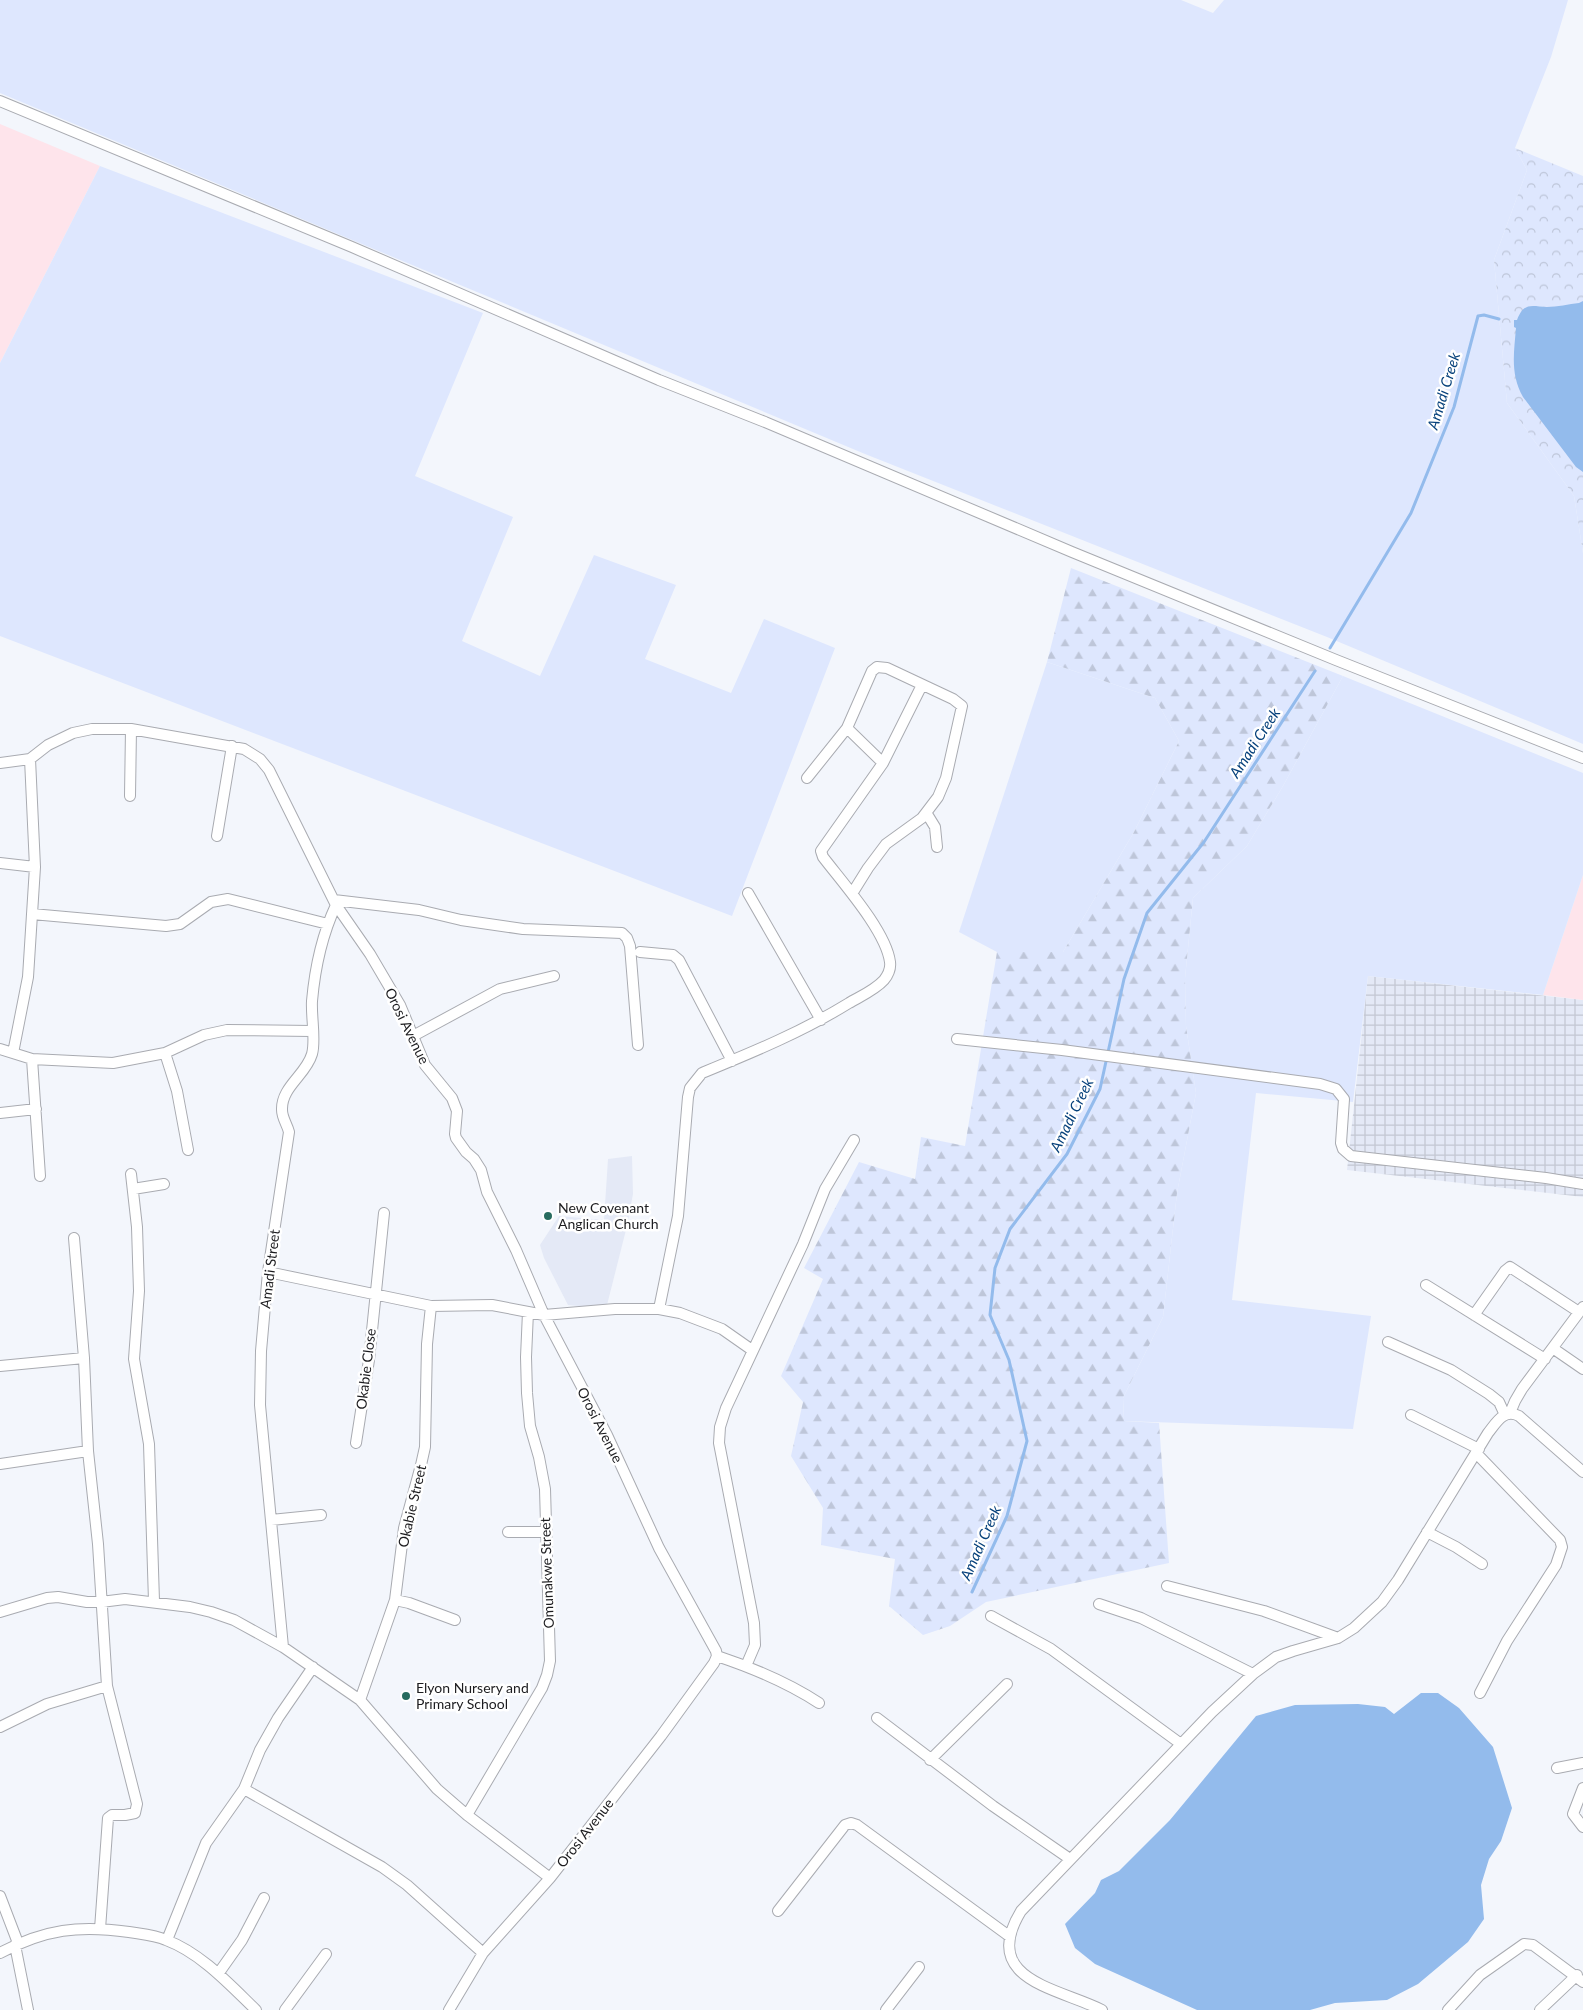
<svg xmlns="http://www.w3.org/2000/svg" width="1583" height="2010" viewBox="0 0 1583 2010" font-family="Lato,sans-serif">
<defs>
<pattern id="industrial-grid" width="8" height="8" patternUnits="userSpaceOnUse" patternTransform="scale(1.25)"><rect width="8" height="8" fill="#e4e9f6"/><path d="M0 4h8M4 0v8" fill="none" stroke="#c3c7d2"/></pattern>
<pattern id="forest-firs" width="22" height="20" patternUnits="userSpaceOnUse" patternTransform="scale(1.25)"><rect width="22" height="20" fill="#dee7fe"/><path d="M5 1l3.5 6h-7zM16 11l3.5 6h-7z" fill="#bec6d9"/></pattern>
<pattern id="park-crowns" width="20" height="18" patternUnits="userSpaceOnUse" patternTransform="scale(1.25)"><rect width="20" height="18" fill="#dee7fe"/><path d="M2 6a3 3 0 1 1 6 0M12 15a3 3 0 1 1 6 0" fill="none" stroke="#bec6d9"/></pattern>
</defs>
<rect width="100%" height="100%" fill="#f3f6fc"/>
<path fill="#e4e9f6" d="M 632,1156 L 633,1194 L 627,1226 L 607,1305 L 589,1307 L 568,1305 L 544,1258 L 540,1245 L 559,1216 L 604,1220 L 608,1159 Z"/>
<path fill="url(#industrial-grid)" d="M 1368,976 L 1583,1000 L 1583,1197 L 1347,1170 Z"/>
<path fill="#fee4eb" d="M 0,124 L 100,166 L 0,363 Z
M 1583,875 L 1583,1000 L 1543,995 Z"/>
<path fill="#dee7fe" d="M 0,0 L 1181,0 L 1213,13 L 1224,0 L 1568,0 L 1551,57 L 1515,148 L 1527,170 L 1494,260 L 1507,403 L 1574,496 L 1583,553 L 1583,744 L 1327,637 L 865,454 L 0,93 Z
M 100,166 L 483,313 L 415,476 L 513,517 L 462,641 L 540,676 L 594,555 L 676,585 L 645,659 L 731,693 L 764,619 L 835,648 L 732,916 L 0,636 L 0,363 Z
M 1047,662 L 1155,698 L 1179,741 L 1134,832 L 1063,952 L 997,952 L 959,932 Z
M 1343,676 L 1583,773 L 1583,875 L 1543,995 L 1368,976 L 1353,1102 L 1256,1093 L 1232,1300 L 1371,1316 L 1353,1429 L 1124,1421 L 1123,1398 L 1163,1317 L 1177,1193 L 1196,1093 L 1186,1026 L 1185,978 L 1193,898 L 1247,846 L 1283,786 Z"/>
<path fill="url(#forest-firs)" d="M 1071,568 L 1343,676 L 1283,786 L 1247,846 L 1193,898 L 1185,978 L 1186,1026 L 1196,1093 L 1177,1193 L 1163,1317 L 1123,1398 L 1124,1421 L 1159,1423 L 1169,1563 L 986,1602 L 950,1626 L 923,1635 L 889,1606 L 895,1559 L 821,1545 L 823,1508 L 791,1456 L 803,1402 L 781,1376 L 823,1279 L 804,1268 L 859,1162 L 915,1179 L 921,1137 L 965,1146 L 997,952 L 1063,952 L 1134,832 L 1179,741 L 1155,698 L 1047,662 Z"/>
<path fill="url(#park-crowns)" d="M 1515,148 L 1583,176 L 1583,553 L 1574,496 L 1507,403 L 1494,260 L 1527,170 Z"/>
<path fill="#93bbec" d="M 1583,301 L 1583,472 L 1576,467 L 1523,397 C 1510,374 1514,353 1516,328 L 1514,327 L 1514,320 L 1517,320 C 1524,302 1531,306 1547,307 C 1557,307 1569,304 1579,303 Z
M 1421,1693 L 1438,1693 L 1459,1708 L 1493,1747 L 1512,1808 L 1501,1841 L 1489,1859 L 1481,1885 L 1484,1919 L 1468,1942 L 1418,1984 L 1387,2000 L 1335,2003 L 1310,2010 L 1197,2010 L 1095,1964 L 1075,1948 L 1065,1924 L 1095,1893 L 1101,1880 L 1119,1871 L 1170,1820 L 1256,1716 L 1295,1705 L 1358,1704 L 1385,1707 L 1394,1714 Z"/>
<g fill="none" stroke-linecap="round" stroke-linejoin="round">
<path stroke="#93bbec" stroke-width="3" d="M 1330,648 L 1411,513 L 1454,407 L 1478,316 L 1484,315 L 1499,319
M 972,1592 L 1007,1516 L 1027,1441 L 1009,1360 L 990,1315 L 995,1268 L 1010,1229 L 1067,1154 L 1100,1089 L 1124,979 L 1147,913 L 1204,842 L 1315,671"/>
<defs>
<path id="minor" d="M 0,101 L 352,247 L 659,380 L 765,422 L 1072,552 L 1336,660 L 1583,758
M 847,728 L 883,763
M 0,763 L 30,759 L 48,745 L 73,733 L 92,729 L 131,729 L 244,749 L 260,759 L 269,770 L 336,905 L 370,954 L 400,1005 L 425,1065 L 452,1098 L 457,1111 L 455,1134 L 456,1138 L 466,1152 L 474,1159 L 481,1170 L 487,1192 L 516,1250 L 544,1315 L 607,1435 L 659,1548 L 716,1651 L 717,1656 L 714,1663 L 661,1736 L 550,1878 L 483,1953 L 449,2010
M 807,778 L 847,728 L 872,671 L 877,667 L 887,668 L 953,699 L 962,706 L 946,778 L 938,797 L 922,818 L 886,844 L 868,868 L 853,892
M 130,796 L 131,729
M 927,814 L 935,827 L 937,847
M 217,836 L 232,746
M 0,863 L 35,867
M 748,893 L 821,1020
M 334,900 L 419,910 L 461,920 L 523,929 L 622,933 L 627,938 L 630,946 L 638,1045
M 32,914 L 166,926 L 180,924 L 211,902 L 228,899 L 328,924
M 640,952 L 673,955 L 679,960 L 732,1061
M 413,1036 L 500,989 L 554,976
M 957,1039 L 1062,1050 L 1320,1084 L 1336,1089 L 1344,1099 L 1341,1143 L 1343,1149 L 1351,1156 L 1546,1178 L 1583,1184
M 0,1049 L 32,1059 L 113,1063 L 165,1053 L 204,1035 L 227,1030 L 312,1031
M 13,1053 L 28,977 L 35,867 L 30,759
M 165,1053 L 177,1091 L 188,1150
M 32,1059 L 40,1176
M 0,1113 L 36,1109
M 131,1174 L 137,1227 L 139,1291 L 134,1359 L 149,1444 L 154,1601
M 133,1189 L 164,1184
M 74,1238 L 84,1358 L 88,1451 L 98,1544 L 107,1686 L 137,1804 L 135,1813 L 125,1815 L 112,1815 L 108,1818 L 100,1929
M 268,1272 L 431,1306 L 492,1305 L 544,1315 L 615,1309 L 659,1309 L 680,1313 L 722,1329 L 752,1350
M 1426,1285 L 1545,1359
M 659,1309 L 678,1216 L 688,1097 L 690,1088 L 702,1073 C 753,1052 802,1032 849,1003 C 861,996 875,990 884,980 C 888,975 891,969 890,962 C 886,931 842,882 823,857 L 821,851 L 883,763 L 922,685
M 1474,1315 L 1505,1271 L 1510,1267 L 1579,1312
M 1388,1342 L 1451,1370 L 1489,1394 L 1499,1402 L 1505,1415
M 1554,1349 L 1583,1369
M 0,1366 L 84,1358
M 1510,1413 L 1515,1401 L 1522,1389 L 1583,1307
M 1411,1415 L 1479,1449
M 356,1443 L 369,1360 L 384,1213
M 1476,1453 L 1560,1540 L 1562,1547 L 1556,1565 L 1507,1641 L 1480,1693
M 0,1464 L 88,1451
M 271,1520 L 321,1515
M 508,1532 L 547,1532
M 1427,1532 L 1456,1547 L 1482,1564
M 1167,1586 L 1264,1611 L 1338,1638
M 395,1600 L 409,1603 L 455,1620
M 1099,1604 L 1141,1618 L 1253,1674
M 0,1612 L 47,1598 L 58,1597 L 87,1602 L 101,1602 L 125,1599 L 190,1607 L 211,1612 L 234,1620 L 283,1647 L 360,1700 L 437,1789 L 467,1815 L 550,1878
M 991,1616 L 1051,1649 L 1181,1744
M 283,1647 L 260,1405 L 261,1351 L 268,1272 L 289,1132 C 287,1124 282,1118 282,1110 C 281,1087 306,1075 312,1054 C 316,1040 311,1017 312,1001 C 315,967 322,935 336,905
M 717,1656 C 753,1668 787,1682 819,1703
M 746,1666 L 755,1645 L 754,1623 L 719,1443 L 720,1427 L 726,1408 L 803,1244 L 825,1189 L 854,1140
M 360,1700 L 395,1600 L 404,1528 L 421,1465 L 425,1447 L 427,1344 L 431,1306
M 877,1718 L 993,1806 L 1070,1859
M 0,1727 L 47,1704 L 107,1686
M 930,1760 L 1007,1684
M 1557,1768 L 1583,1763
M 1583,1788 L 1573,1814 L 1583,1827
M 244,1789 L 382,1867 L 407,1885 L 483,1953
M 467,1815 L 542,1688 L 547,1675 L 550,1661 L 545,1489 L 539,1457 L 530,1426 L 527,1393 L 526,1357 L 528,1312
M 0,1896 L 18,1943
M 778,1911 L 845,1825 L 851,1823 L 857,1825 L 1009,1936
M 167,1940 L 206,1843 L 244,1789 L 260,1750 L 278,1718 L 313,1667
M 15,1945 L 28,2010
M 0,1953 C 45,1929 79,1925 129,1932 C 141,1934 155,1935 166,1940 C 201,1953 230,1985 256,2010
M 218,1974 L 242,1940 L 264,1898
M 285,2010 L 326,1954
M 886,2010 L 919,1967
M 1102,2010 C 1058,1988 979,1980 1021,1911 L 1212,1712 L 1253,1674 L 1276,1657 L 1293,1651 L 1338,1638 L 1354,1628 L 1382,1602 L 1398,1580 L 1488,1433 C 1496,1423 1504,1408 1519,1416 L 1583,1472
M 1448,2010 L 1480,1975 L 1524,1944 L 1533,1945 L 1583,1982
M 1540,2010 L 1577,1975"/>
</defs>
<use href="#minor" stroke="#a9abb1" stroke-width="12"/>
<use href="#minor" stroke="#fff" stroke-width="10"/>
</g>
<g fill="#286c5f" stroke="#fff" stroke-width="2">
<circle cx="548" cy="1216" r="5"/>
<circle cx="406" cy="1696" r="5"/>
</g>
<g text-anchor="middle" stroke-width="5" stroke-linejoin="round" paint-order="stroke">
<g font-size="14" fill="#1c1c1f" stroke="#fff">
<text transform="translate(407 1026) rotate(64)" y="5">Orosi Avenue</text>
<text transform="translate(270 1269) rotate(-83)" y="5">Amadi Street</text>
<text transform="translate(366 1369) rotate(-83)" y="5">Okabie Close</text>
<text transform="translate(600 1425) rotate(63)" y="5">Orosi Avenue</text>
<text transform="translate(412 1506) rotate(-77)" y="5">Okabie Street</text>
<text transform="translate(547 1573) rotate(-92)" y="5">Omunakwe Street</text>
<text transform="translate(585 1833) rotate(-52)" y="5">Orosi Avenue</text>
</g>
<g font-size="14" fill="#1c1c1f" stroke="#fff" text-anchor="start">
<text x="558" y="1213">New Covenant<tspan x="558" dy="16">Anglican Church</tspan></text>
<text x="416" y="1693">Elyon Nursery and<tspan x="416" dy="16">Primary School</tspan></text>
</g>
<g font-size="15" font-style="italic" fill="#06417b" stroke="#fff">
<text transform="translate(1444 391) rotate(-73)" y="5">Amadi Creek</text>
<text transform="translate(1255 743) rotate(-57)" y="5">Amadi Creek</text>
<text transform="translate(1072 1115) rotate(-64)" y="5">Amadi Creek</text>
<text transform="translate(981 1543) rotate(-66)" y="5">Amadi Creek</text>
</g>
</g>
</svg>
